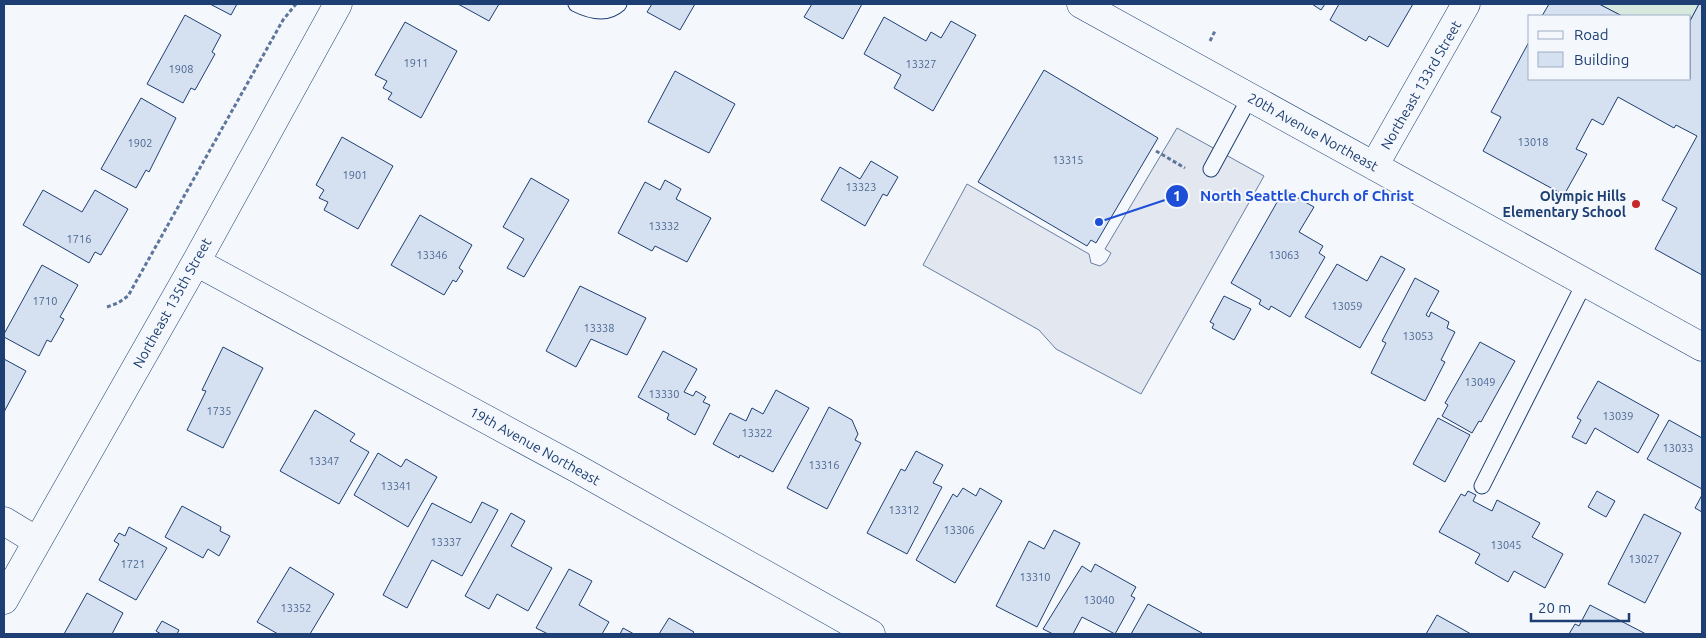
<svg xmlns="http://www.w3.org/2000/svg" width="1706" height="638" viewBox="0 0 1706 638" font-family="Ubuntu,sans-serif">
<rect width="100%" height="100%" fill="#f4f7fb"/>
<path fill="#d7e8df" stroke="#687fa3" d="M 1599,4 L 1699,4 L 1690,21 L 1690,16 L 1622,16 Z"/>
<path fill="#e3e8f0" stroke="#687fa3" d="M 1177,128 L 1264,176 L 1141,394 L 1056,349 L 1039,330 L 923,265 L 967,184 L 1089,254 L 1091,263 L 1100,266 L 1106,262 L 1111,253 L 1105,249 Z"/>
<path fill="#d5e0f0" stroke="#1d3f73" d="M 210,4 L 237,4 L 231,15 Z
M 458,4 L 499,4 L 489,21 Z
M 652,4 L 695,4 L 680,30 L 647,12 Z
M 812,4 L 862,4 L 843,39 L 804,17 Z
M 1312,4 L 1325,4 L 1321,10 Z
M 1339,4 L 1413,4 L 1388,47 L 1369,36 L 1366,41 L 1330,20 Z
M 1549,4 L 1599,4 L 1622,16 L 1542,16 Z
M 1699,4 L 1702,4 L 1702,275 L 1655,249 L 1677,208 L 1662,200 L 1697,136 L 1676,125 L 1674,128 L 1618,97 L 1603,125 L 1592,119 L 1576,149 L 1587,154 L 1564,195 L 1483,151 L 1501,117 L 1491,112 L 1530,40 L 1530,79 L 1690,79 L 1690,21 Z
M 185,15 L 221,35 L 212,52 L 215,54 L 195,90 L 191,88 L 183,103 L 147,84 Z
M 884,17 L 926,41 L 931,32 L 941,38 L 951,21 L 976,35 L 933,111 L 894,88 L 901,75 L 864,54 Z
M 405,22 L 457,51 L 421,118 L 388,99 L 392,93 L 383,88 L 387,81 L 375,75 Z
M 1044,70 L 1158,138 L 1096,243 L 1091,240 L 1087,246 L 978,182 Z
M 675,71 L 735,104 L 709,153 L 648,122 Z
M 141,98 L 176,118 L 149,172 L 146,170 L 136,188 L 101,169 Z
M 342,137 L 393,166 L 358,229 L 324,210 L 328,202 L 319,198 L 324,190 L 316,185 Z
M 871,161 L 898,177 L 887,196 L 883,194 L 865,226 L 821,200 L 840,167 L 860,179 Z
M 531,178 L 569,200 L 524,277 L 507,268 L 524,239 L 503,227 Z
M 665,180 L 681,189 L 676,199 L 711,218 L 687,262 L 655,246 L 652,251 L 618,233 L 645,182 L 660,190 Z
M 43,190 L 82,212 L 95,190 L 128,209 L 101,255 L 95,252 L 89,263 L 23,225 Z
M 1284,190 L 1314,207 L 1299,232 L 1323,246 L 1319,253 L 1325,257 L 1290,317 L 1271,306 L 1269,310 L 1259,304 L 1261,300 L 1231,283 Z
M 420,215 L 472,245 L 459,268 L 463,271 L 456,282 L 453,280 L 444,295 L 391,265 Z
M 1381,256 L 1405,269 L 1360,348 L 1305,317 L 1337,264 L 1367,281 Z
M 42,265 L 78,285 L 60,317 L 64,319 L 51,342 L 47,340 L 39,356 L 4,337 L 4,334 Z
M 1415,278 L 1439,291 L 1426,315 L 1429,317 L 1431,312 L 1449,322 L 1447,328 L 1455,332 L 1441,360 L 1445,362 L 1425,401 L 1371,373 L 1386,343 L 1382,341 Z
M 580,286 L 646,318 L 627,355 L 591,339 L 576,367 L 546,351 Z
M 1224,296 L 1251,309 L 1234,340 L 1212,328 L 1214,324 L 1210,322 Z
M 1480,342 L 1515,361 L 1481,422 L 1479,421 L 1472,433 L 1442,416 L 1448,405 L 1445,403 Z
M 223,347 L 263,368 L 223,448 L 187,430 L 206,391 L 202,390 Z
M 663,351 L 697,369 L 684,392 L 693,396 L 696,391 L 706,397 L 703,402 L 710,405 L 695,435 L 667,419 L 669,414 L 638,397 Z
M 4,359 L 26,371 L 4,412 Z
M 1598,381 L 1659,415 L 1638,453 L 1595,428 L 1586,444 L 1572,437 L 1581,420 L 1577,418 Z
M 776,390 L 809,408 L 773,472 L 740,455 L 739,458 L 713,444 L 730,413 L 746,421 L 752,408 L 763,414 Z
M 829,407 L 852,420 L 858,434 L 855,440 L 861,443 L 827,509 L 787,488 Z
M 315,410 L 355,434 L 350,441 L 369,452 L 339,504 L 280,471 Z
M 1438,418 L 1470,435 L 1445,482 L 1413,464 Z
M 1669,420 L 1702,438 L 1702,489 L 1647,459 Z
M 916,451 L 943,465 L 933,483 L 942,487 L 907,554 L 867,533 L 901,469 L 905,471 Z
M 378,453 L 401,467 L 406,459 L 437,477 L 408,527 L 354,495 Z
M 963,488 L 976,496 L 980,488 L 1002,501 L 955,583 L 916,560 L 953,494 L 957,497 Z
M 1468,491 L 1476,495 L 1473,501 L 1492,511 L 1497,500 L 1540,523 L 1532,537 L 1563,554 L 1545,588 L 1514,571 L 1508,582 L 1475,563 L 1480,554 L 1439,532 L 1461,494 L 1465,496 Z
M 1597,491 L 1615,501 L 1606,517 L 1588,507 Z
M 1702,495 L 1702,512 L 1695,508 Z
M 482,502 L 498,510 L 462,576 L 432,560 L 407,608 L 383,595 L 432,503 L 471,523 Z
M 182,506 L 221,527 L 220,531 L 230,536 L 219,556 L 208,549 L 203,558 L 165,537 Z
M 511,513 L 525,521 L 511,546 L 552,568 L 528,611 L 497,594 L 489,609 L 465,596 Z
M 1644,514 L 1681,533 L 1645,603 L 1608,584 Z
M 129,527 L 167,548 L 136,600 L 99,580 L 119,544 L 114,541 L 119,533 L 125,536 Z
M 1054,530 L 1080,543 L 1037,627 L 996,606 L 1029,541 L 1044,549 Z
M 1095,564 L 1136,587 L 1131,596 L 1135,598 L 1115,634 L 1082,617 L 1073,634 L 1053,634 L 1043,629 L 1082,566 L 1091,572 Z
M 290,567 L 334,594 L 310,634 L 278,634 L 257,622 Z
M 569,569 L 592,581 L 579,605 L 609,622 L 602,634 L 548,634 L 536,628 Z
M 87,593 L 123,613 L 112,634 L 64,634 Z
M 1148,604 L 1202,633 L 1202,634 L 1131,634 Z
M 1590,605 L 1646,634 L 1569,634 L 1575,624 L 1579,626 Z
M 1437,615 L 1471,634 L 1426,634 Z
M 669,618 L 694,632 L 692,634 L 659,634 Z
M 162,621 L 179,630 L 177,634 L 161,634 L 156,631 Z
M 623,628 L 634,634 L 620,634 Z"/>
<g fill="none" stroke-linecap="round" stroke-linejoin="round">
<defs>
<path id="service" d="M 576,4 C 590,11 607,15 619,4
M 1211,169 L 1250,97
M 1482,486 L 1585,282"/>
<path id="minor" d="M 1081,4 L 1702,347
M 1374,166 L 1466,4
M 196,262 L 576,468 L 871,634
M 4,521 L 37,541
M 4,600 L 196,262 L 338,4"/>
</defs>
<use href="#service" stroke="#1d3f73" stroke-width="17"/>
<use href="#minor" stroke="#1d3f73" stroke-width="29"/>
<path stroke="#5e769c" stroke-width="3" stroke-dasharray="4 2.5" stroke-linecap="butt" d="M 1210,41 L 1215,31
M 1156,151 L 1185,168
M 107,307 L 118,303 L 128,296 L 283,20 L 296,4"/>
<use href="#service" stroke="#f4f7fb" stroke-width="15"/>
<use href="#minor" stroke="#f4f7fb" stroke-width="28"/>
</g>
<circle fill="#c62828" stroke="#f4f7fb" stroke-width="2" cx="1636" cy="204" r="5"/>
<g text-anchor="middle" stroke-width="4" stroke-linejoin="round" paint-order="stroke">
<g font-size="11" fill="#4b6792">
<text x="416" y="67">1911</text>
<text x="921" y="68">13327</text>
<text x="181" y="73">1908</text>
<text x="1533" y="146">13018</text>
<text x="140" y="147">1902</text>
<text x="1068" y="164">13315</text>
<text x="355" y="179">1901</text>
<text x="861" y="191">13323</text>
<text x="664" y="230">13332</text>
<text x="79" y="243">1716</text>
<text x="432" y="259">13346</text>
<text x="1284" y="259">13063</text>
<text x="45" y="305">1710</text>
<text x="1347" y="310">13059</text>
<text x="599" y="332">13338</text>
<text x="1418" y="340">13053</text>
<text x="1480" y="386">13049</text>
<text x="664" y="398">13330</text>
<text x="219" y="415">1735</text>
<text x="1618" y="420">13039</text>
<text x="757" y="437">13322</text>
<text x="1678" y="452">13033</text>
<text x="324" y="465">13347</text>
<text x="824" y="469">13316</text>
<text x="396" y="490">13341</text>
<text x="904" y="514">13312</text>
<text x="959" y="534">13306</text>
<text x="446" y="546">13337</text>
<text x="1506" y="549">13045</text>
<text x="1644" y="563">13027</text>
<text x="133" y="568">1721</text>
<text x="1035" y="581">13310</text>
<text x="1099" y="604">13040</text>
<text x="296" y="612">13352</text>
</g>
<g font-size="14" fill="#1d3f73" stroke="#f4f7fb">
<text transform="translate(1421 85) rotate(-60)" y="5">Northeast 133rd Street</text>
<text transform="translate(1313 132) rotate(29)" y="5">20th Avenue Northeast</text>
<text transform="translate(172 303) rotate(-61)" y="5">Northeast 135th Street</text>
<text transform="translate(535 446) rotate(29)" y="5">19th Avenue Northeast</text>
</g>
<g font-size="14" font-weight="bold" fill="#1d3f73" stroke="#f4f7fb" text-anchor="end">
<text x="1626" y="201">Olympic Hills<tspan x="1626" dy="16">Elementary School</tspan></text>
</g>
</g>
<path fill="none" stroke="#1d4ed8" stroke-width="2" d="M1099 222L1177 196"/>
<g fill="#1d4ed8" stroke="#f4f7fb" stroke-width="2">
<circle cx="1099" cy="222" r="5"/>
<circle cx="1177" cy="196" r="12"/>
</g>
<g font-size="15" text-anchor="middle" font-weight="bold" fill="#fff">
<text x="1177" y="201">1</text>
</g>
<g font-size="15" text-anchor="middle" font-weight="bold" fill="#1d4ed8" stroke="#f4f7fb" stroke-width="4" stroke-linejoin="round" paint-order="stroke">
<text x="1307" y="201">North Seattle Church of Christ</text>
</g>
<rect width="1706" height="638" fill="none" stroke="#1d3f73" stroke-width="10"/>
<rect x="1528" y="15" width="162" height="65" fill="#f4f7fb" stroke="#9eadc5"/>
<rect x="1538" y="31" width="25" height="8" fill="#f4f7fb" stroke="#9eadc5"/>
<text x="1574" y="40" font-size="15" fill="#1d3f73">Road</text>
<rect x="1538" y="52" width="25" height="15" fill="#d5e0f0" stroke="#9eadc5"/>
<text x="1574" y="65" font-size="15" fill="#1d3f73">Building</text>
<path d="M1531 613v8h98v-8" fill="none" stroke="#1d3f73" stroke-width="2.5"/>
<text x="1538" y="613" font-size="15" fill="#1d3f73" stroke="#f4f7fb" stroke-width="4" paint-order="stroke">20 m</text>
</svg>
